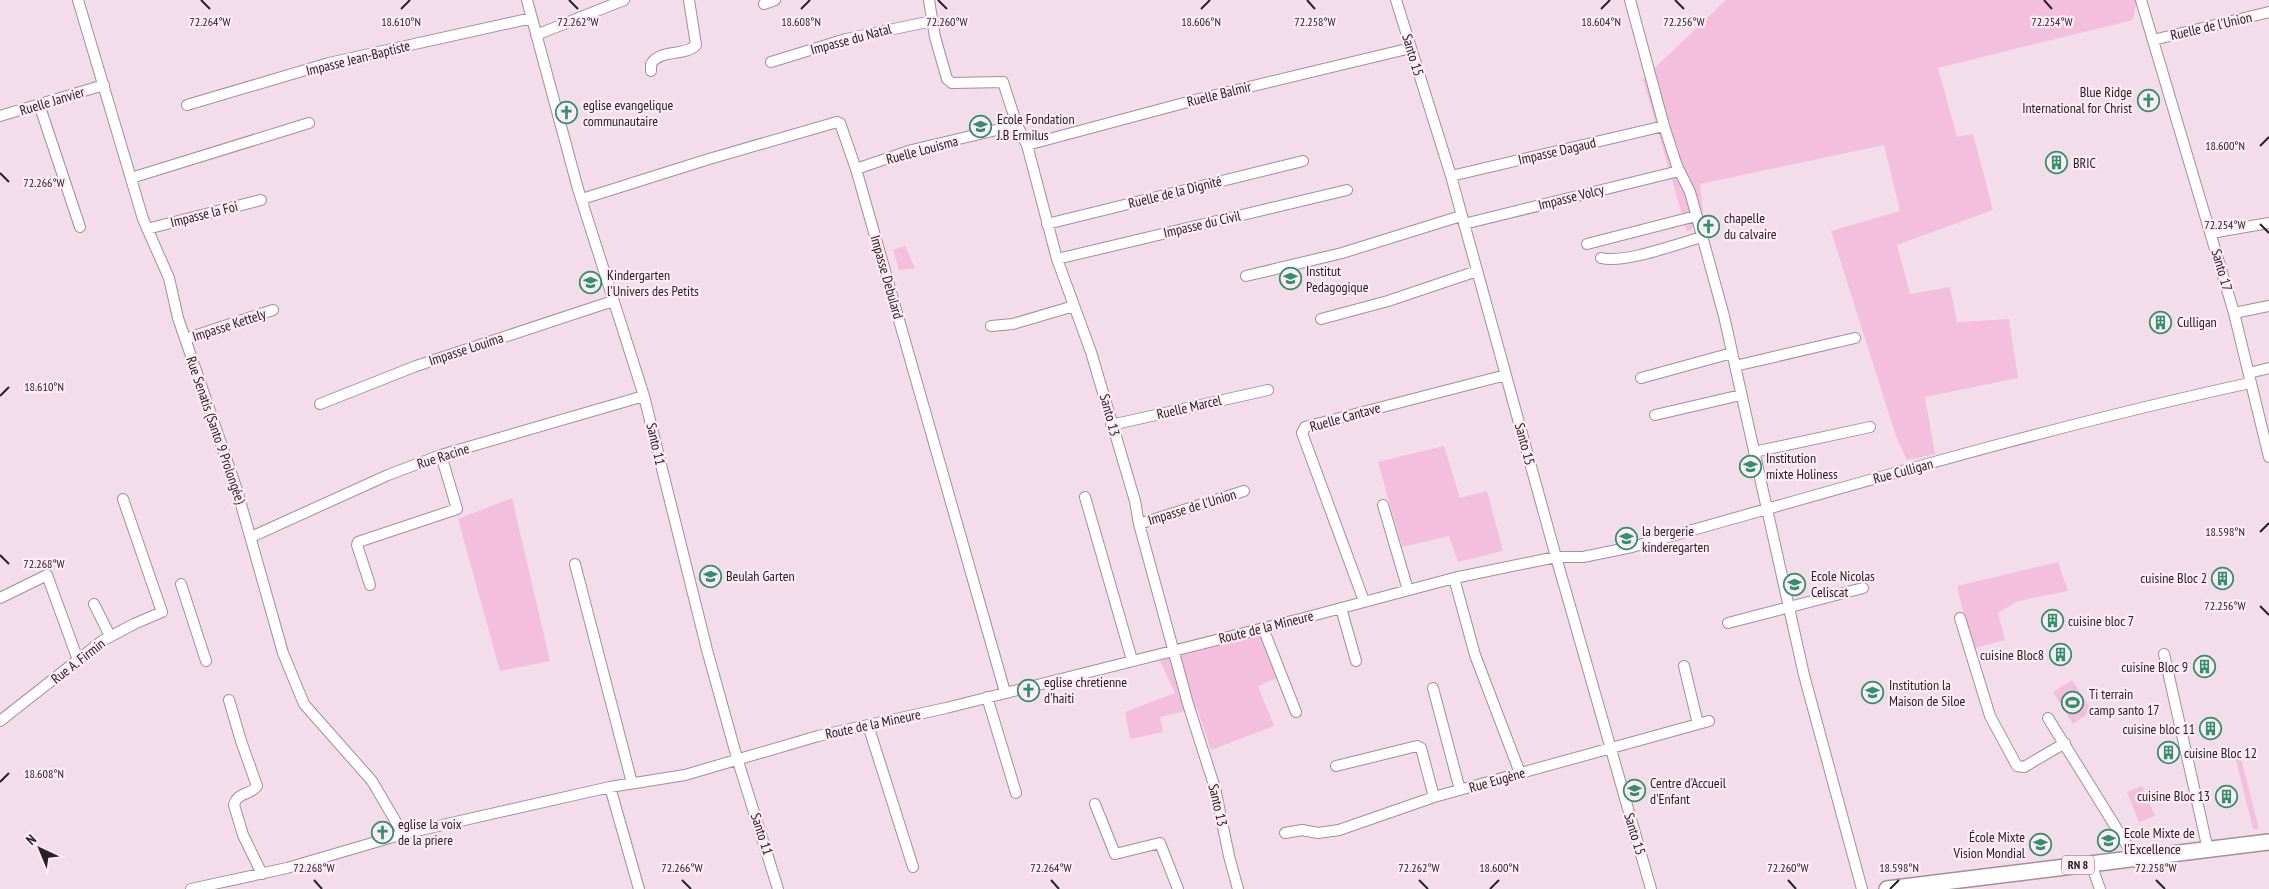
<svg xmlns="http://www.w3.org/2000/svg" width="2269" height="889" viewBox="0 0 2269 889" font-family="'PT Sans Narrow',sans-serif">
<rect width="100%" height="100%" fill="#f4ddea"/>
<path fill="#f3bfdd" d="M 1726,0 L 2141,0 L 2135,8 L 2133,20 L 1938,68 L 1957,137 L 1973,134 L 1993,210 L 1897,245 L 1910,294 L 1950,287 L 1957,322 L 2009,319 L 2018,378 L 1925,397 L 1935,454 L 1907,460 L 1896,436 L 1831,231 L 1900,211 L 1884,145 L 1700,184 L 1704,221 L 1687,232 L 1643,79 Z
M 905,246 L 915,268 L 899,270 L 893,250 Z
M 1444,446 L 1460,498 L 1487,491 L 1503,551 L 1458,562 L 1449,536 L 1402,547 L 1378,462 Z
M 512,498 L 550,661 L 500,671 L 458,519 Z
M 2058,562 L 2068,591 L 2018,601 L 1998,613 L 2005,640 L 1972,649 L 1957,586 Z
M 1259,634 L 1277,678 L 1258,686 L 1274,726 L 1211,750 L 1197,708 L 1160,717 L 1163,732 L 1130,739 L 1125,712 L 1175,693 L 1160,661 L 1179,653 Z
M 2072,680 L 2092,711 L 2073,724 L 2053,692 Z
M 2241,758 L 2259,829 L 2253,829 L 2236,760 Z
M 2142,786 L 2155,816 L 2139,822 L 2127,792 Z"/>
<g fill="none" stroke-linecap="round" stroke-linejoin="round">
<defs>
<path id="minor" d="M 78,0 L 143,219 L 169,278 L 178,318 L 237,490 L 283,653 L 304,704 L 372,781 L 403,834
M 527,0 L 578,189 L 644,396 L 707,650 L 737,758 L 778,889
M 929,0 L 935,37 L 947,79 L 952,83 L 1003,82 L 1017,125 L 1027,145 L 1057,259 L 1091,352 L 1135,501 L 1139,524 L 1188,704 L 1215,788 L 1229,856 L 1238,889
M 1396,0 L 1451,176 L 1556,557 L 1651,889
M 1630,0 L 1664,126 L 1677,166 L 1690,192 L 1724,316 L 1804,675 L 1862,889
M 2141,0 L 2234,313 L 2269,457
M 764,4 L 775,0
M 536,35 L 624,0
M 2153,40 L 2269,12
M 771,62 L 846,39 L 932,21
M 651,71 L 651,64 C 661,48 685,57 696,45 L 689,0
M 39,104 L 80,227
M 187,105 L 329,63 L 532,18
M 0,116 L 104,85
M 1027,145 L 1199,99 L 1411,48
M 856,169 L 912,150 L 1017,125
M 1451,176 L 1664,126
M 131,178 L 309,123
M 582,199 L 709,159 L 837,122 L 840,123 L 856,169 L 1005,692
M 1047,224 L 1303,161
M 1464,224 L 1679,171
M 147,229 L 261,200
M 2211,233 L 2269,223
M 1587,244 L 1696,216
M 1601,258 C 1624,264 1677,244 1702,237
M 1057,259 L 1347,190
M 1246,276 L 1342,253 L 1461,216
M 2234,313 L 2269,306
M 1321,319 L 1388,301 L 1477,271
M 991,326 L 1013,324 L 1074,306
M 185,339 L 273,310
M 1735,366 L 1855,338
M 2249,373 L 2269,368
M 1641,378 L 1732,353
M 320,404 L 416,366 L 613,301
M 1655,415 L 1741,395
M 1111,425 L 1268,390
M 1754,452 L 1870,427
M 1085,497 L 1132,660
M 1383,505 L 1408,590
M 1139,524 L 1244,491
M 251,537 L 388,475 L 441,455 L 644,396
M 575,564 L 632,783
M 1454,578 L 1475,655 L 1520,773
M 181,584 L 206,661
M 370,585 L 357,545 L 358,542 L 457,509 L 441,455
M 0,598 L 47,575 L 78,660
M 1364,601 L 1302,433 L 1305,427 L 1506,375
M 94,604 L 110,636
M 1341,608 L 1356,661
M 1960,618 L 1990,716 L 2017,766 L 2024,767 L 2065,743
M 1728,623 L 1863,588
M 1263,628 L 1296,712
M 2164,654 L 2208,850
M 1684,666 L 1698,724
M 1433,688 L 1460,790
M 987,697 L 1016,793
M 229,700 L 241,741 L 257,786 C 251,795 237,792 234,805 L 243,835 L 262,874
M 2048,718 L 2135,858
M 0,721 L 102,641 L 134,624 L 162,612 L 123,499
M 868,725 L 913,867
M 1336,766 L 1417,746 L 1421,748 L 1434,797
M 610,787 L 639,889
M 1095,804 L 1115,854 L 1160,843 L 1178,889
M 1285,833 L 1302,830 L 1318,833 L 1339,830 L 1434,797 L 1709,721
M 2091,864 L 2100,889
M 191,889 L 287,868 L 403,834 L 610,787 L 685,775 L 818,736 L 946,708 L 1304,618 L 1454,578 L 1556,557 L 1583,557 L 1632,547 C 1837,490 2042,428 2250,383"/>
<path id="primary" d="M 1887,889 L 2269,842"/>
</defs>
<use href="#minor" stroke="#a48e9a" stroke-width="12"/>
<use href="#primary" stroke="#a48e9a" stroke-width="18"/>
<use href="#minor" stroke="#fff" stroke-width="10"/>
<use href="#primary" stroke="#fff" stroke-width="15"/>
</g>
<path fill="none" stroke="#292025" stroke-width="2" d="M 201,0 L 210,9M 569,0 L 578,9M 938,0 L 947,9M 1307,0 L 1315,9M 1675,0 L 1684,9M 2044,0 L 2052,9M 401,9 L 410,0M 801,9 L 810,0M 1201,9 L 1210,0M 1601,9 L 1610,0M 2260,146 L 2269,137M 0,173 L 9,182M 2260,224 L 2269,233M 0,396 L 9,387M 2260,532 L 2269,523M 0,555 L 9,564M 2260,606 L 2269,615M 0,782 L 9,773M 314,880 L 322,889M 682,880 L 691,889M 1051,880 L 1059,889M 1419,880 L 1428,889M 1788,880 L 1796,889M 2156,880 L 2165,889M 1490,889 L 1499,880M 1890,889 L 1899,880"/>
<defs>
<symbol id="church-ring" viewBox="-11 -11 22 22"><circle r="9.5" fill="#feebf6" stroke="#31916a" stroke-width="1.5"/><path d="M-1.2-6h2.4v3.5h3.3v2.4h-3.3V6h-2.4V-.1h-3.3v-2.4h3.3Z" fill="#31916a"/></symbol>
<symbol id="school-ring" viewBox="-11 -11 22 22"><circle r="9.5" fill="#feebf6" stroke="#31916a" stroke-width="1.5"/><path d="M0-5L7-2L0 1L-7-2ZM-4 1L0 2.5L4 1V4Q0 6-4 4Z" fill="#31916a"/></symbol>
<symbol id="building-ring" viewBox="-11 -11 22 22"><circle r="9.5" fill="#feebf6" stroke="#31916a" stroke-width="1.5"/><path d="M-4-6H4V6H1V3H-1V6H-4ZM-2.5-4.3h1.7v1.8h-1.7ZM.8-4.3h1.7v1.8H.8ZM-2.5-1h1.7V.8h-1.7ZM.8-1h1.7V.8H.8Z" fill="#31916a"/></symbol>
<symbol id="stadium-ring" viewBox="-11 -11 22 22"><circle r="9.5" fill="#feebf6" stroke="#31916a" stroke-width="1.5"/><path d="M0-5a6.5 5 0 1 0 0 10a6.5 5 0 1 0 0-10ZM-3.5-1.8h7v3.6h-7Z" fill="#31916a"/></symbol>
</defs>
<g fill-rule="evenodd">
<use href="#church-ring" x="2136" y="88" width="25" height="25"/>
<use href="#church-ring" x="554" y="100" width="25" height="25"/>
<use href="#school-ring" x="968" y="114" width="25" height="25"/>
<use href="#building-ring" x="2044" y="150" width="25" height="25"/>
<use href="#church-ring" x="1696" y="214" width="25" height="25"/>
<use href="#school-ring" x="1278" y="266" width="25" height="25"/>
<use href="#school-ring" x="578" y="270" width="25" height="25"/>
<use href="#building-ring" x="2148" y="310" width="25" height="25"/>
<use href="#school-ring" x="1738" y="454" width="25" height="25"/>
<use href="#school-ring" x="1614" y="526" width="25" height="25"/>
<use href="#school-ring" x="698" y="564" width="25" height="25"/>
<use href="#building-ring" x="2210" y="566" width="25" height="25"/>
<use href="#school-ring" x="1782" y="572" width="25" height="25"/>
<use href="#building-ring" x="2040" y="608" width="25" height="25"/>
<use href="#building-ring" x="2048" y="642" width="25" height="25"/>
<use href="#building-ring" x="2192" y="654" width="25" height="25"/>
<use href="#church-ring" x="1016" y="678" width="25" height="25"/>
<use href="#school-ring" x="1860" y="680" width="25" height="25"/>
<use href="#stadium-ring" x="2060" y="690" width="25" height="25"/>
<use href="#building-ring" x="2198" y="716" width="25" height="25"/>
<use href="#building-ring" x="2156" y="740" width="25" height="25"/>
<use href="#school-ring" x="1622" y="778" width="25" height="25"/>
<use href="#building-ring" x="2214" y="784" width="25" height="25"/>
<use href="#church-ring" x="370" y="820" width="25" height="25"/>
<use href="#school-ring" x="2096" y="828" width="25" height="25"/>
<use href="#school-ring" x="2028" y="832" width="25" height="25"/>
</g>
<g text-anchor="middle" stroke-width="4.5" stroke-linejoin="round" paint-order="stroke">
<rect fill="#feebf6" stroke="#695d64" stroke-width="1" x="2062" y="855.5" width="32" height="19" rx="4"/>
<g font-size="12" font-weight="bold" fill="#292025">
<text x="2078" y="869">RN 8</text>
</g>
<g font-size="14" fill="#292025" stroke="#feebf6">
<text transform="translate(2211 26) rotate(-13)" y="5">Ruelle de l'Union</text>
<text transform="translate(851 39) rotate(-15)" y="5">Impasse du Natal</text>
<text transform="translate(1413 55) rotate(73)" y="5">Santo 15</text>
<text transform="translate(358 58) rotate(-14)" y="5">Impasse Jean-Baptiste</text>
<text transform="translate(1219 94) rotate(-14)" y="5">Ruelle Balmir</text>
<text transform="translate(52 101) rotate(-17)" y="5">Ruelle Janvier</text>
<text transform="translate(922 150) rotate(-15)" y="5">Ruelle Louisma</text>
<text transform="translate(1557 151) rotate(-13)" y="5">Impasse Dagaud</text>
<text transform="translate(1175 192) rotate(-14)" y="5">Ruelle de la Dignité</text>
<text transform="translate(1571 197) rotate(-14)" y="5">Impasse Volcy</text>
<text transform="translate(204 214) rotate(-14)" y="5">Impasse la Foi</text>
<text transform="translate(1202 224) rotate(-13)" y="5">Impasse du Civil</text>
<text transform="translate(2222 270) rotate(74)" y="5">Santo 17</text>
<text transform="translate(887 277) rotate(74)" y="5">Impasse Debulard</text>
<text transform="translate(229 325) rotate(-18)" y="5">Impasse Kettely</text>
<text transform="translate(466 349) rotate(-18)" y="5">Impasse Louima</text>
<text transform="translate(1189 407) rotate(-13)" y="5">Ruelle Marcel</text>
<text transform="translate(1110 415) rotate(75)" y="5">Santo 13</text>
<text transform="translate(1345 417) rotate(-16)" y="5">Ruelle Cantave</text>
<text transform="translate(216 430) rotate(71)" y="5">Rue Senatis (Santo 9 Prolongée)</text>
<text transform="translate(656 444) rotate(77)" y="5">Santo 11</text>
<text transform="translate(1525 444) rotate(75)" y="5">Santo 15</text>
<text transform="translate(443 456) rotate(-18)" y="5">Rue Racine</text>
<text transform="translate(1903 471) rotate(-15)" y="5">Rue Culligan</text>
<text transform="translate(1192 507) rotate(-17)" y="5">Impasse de l'Union</text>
<text transform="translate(1266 627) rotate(-14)" y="5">Route de la Mineure</text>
<text transform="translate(78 661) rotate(-38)" y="5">Rue A. Firmin</text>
<text transform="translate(873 724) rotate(-12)" y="5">Route de la Mineure</text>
<text transform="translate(1497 780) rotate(-16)" y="5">Rue Eugène</text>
<text transform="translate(1218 805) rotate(77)" y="5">Santo 13</text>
<text transform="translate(762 834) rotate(72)" y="5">Santo 11</text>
<text transform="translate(1635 834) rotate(73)" y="5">Santo 15</text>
</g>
<g font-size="14" fill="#292025" stroke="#feebf6" text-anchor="start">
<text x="2132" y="97" text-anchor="end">Blue Ridge<tspan x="2132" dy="16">International for Christ</tspan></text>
<text x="583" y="110">eglise evangelique<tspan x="583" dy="16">communautaire</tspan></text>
<text x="997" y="124">Ecole Fondation<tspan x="997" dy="16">J.B Ermilus</tspan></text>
<text x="2073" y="168">BRIC</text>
<text x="1724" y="223">chapelle<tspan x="1724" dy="16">du calvaire</tspan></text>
<text x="1306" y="276">Institut<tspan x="1306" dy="16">Pedagogique</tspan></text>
<text x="607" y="280">Kindergarten<tspan x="607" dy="16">l'Univers des Petits</tspan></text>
<text x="2177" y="327">Culligan</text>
<text x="1766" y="463">Institution<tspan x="1766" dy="16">mixte Holiness</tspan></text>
<text x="1642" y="536">la bergerie<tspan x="1642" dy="16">kinderegarten</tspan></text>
<text x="726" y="581">Beulah Garten</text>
<text x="1811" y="581">Ecole Nicolas<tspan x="1811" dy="16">Celiscat</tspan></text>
<text x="2207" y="583" text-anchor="end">cuisine Bloc 2</text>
<text x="2068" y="626">cuisine bloc 7</text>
<text x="2044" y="660" text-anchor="end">cuisine Bloc8</text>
<text x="2188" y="672" text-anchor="end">cuisine Bloc 9</text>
<text x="1044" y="687">eglise chretienne<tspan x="1044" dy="16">d'haiti</tspan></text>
<text x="1889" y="690">Institution la<tspan x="1889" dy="16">Maison de Siloe</tspan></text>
<text x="2089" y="699">Ti terrain<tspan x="2089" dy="16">camp santo 17</tspan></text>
<text x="2195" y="734" text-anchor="end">cuisine bloc 11</text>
<text x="2184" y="758">cuisine Bloc 12</text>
<text x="1650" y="788">Centre d'Accueil<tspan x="1650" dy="16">d'Enfant</tspan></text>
<text x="2210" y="801" text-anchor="end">cuisine Bloc 13</text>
<text x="398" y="829">eglise la voix<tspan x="398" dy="16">de la priere</tspan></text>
<text x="2124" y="838">Ecole Mixte de<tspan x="2124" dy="16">l'Excellence</tspan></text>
<text x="2025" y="842" text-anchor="end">École Mixte<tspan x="2025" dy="16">Vision Mondial</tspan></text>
</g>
</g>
<g font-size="12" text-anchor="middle" fill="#292025" stroke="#feebf6" stroke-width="4.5" stroke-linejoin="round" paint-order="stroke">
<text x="401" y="26">18.610°N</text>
<text x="801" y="26">18.608°N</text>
<text x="1201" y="26">18.606°N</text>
<text x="1601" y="26">18.604°N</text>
<text x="210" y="26">72.264°W</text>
<text x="578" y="26">72.262°W</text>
<text x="947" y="26">72.260°W</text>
<text x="1315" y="26">72.258°W</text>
<text x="1684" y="26">72.256°W</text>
<text x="2052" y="26">72.254°W</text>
<text x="2225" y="150">18.600°N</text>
<text x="44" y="187">72.266°W</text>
<text x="2225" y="229">72.254°W</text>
<text x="44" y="391">18.610°N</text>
<text x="2225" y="536">18.598°N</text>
<text x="44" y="568">72.268°W</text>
<text x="2225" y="610">72.256°W</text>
<text x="44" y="778">18.608°N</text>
<text x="314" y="872">72.268°W</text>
<text x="682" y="872">72.266°W</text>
<text x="1051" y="872">72.264°W</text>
<text x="1419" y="872">72.262°W</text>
<text x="1788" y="872">72.260°W</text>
<text x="2156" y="872">72.258°W</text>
<text x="1499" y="872">18.600°N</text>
<text x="1899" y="872">18.598°N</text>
</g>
<g transform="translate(40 849) rotate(316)" stroke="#feebf6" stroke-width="4" paint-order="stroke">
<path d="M0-4L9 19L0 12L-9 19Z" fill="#292025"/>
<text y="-8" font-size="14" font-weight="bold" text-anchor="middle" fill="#292025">N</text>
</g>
</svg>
